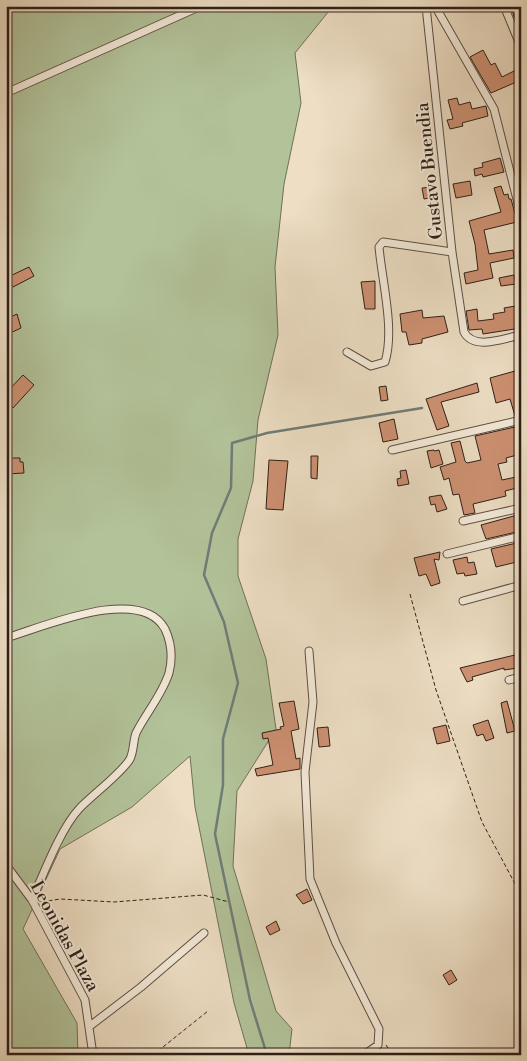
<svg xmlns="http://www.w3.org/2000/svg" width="527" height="1061" viewBox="0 0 527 1061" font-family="'Libre Bodoni',serif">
<rect width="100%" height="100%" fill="#eddec4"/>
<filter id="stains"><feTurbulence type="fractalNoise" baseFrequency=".004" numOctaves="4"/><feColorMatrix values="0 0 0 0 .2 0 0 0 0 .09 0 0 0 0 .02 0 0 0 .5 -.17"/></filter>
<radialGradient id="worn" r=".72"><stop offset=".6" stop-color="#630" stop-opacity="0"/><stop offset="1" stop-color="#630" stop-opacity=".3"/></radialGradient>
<path fill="#b2c299" stroke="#707058" d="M 6,6 L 333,6 L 295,53 L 301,103 L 284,184 L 275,267 L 278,335 L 258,420 L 253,481 L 238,539 L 238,576 L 266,659 L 276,729 L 237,791 L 233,866 L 276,1011 L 292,1029 L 289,1055 L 249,1055 L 234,1003 L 195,807 L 190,756 L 132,807 L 60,849 L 23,929 L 77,1023 L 78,1055 L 6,1055 Z"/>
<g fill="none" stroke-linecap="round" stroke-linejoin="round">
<path stroke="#6f7d78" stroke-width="2.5" d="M 267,1055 L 250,1000 L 215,834 L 223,785 L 223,739 L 238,683 L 224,622 L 204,575 L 212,533 L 231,488 L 232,443 L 267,433 L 422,408"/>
</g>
<path fill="#cd9172" stroke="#2f1f18" d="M 510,6 L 521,6 L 521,33 Z
M 483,50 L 491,65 L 495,63 L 502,77 L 518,69 L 521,80 L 491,93 L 470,57 Z
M 457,98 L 459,105 L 470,102 L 472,109 L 486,106 L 488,116 L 462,123 L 463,126 L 450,129 L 447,120 L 453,119 L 448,100 Z
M 500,158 L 504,172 L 483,177 L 482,174 L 475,176 L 474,169 L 483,167 L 482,163 Z
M 470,181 L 472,195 L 456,198 L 453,184 Z
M 501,186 L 504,195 L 508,194 L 509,199 L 511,199 L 516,217 L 521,221 L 484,230 L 489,254 L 513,250 L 514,258 L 490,263 L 493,278 L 466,284 L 464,273 L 478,270 L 475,244 L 469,221 L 501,212 L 494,188 Z
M 433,187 L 434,197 L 424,199 L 422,188 Z
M 29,267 L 34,276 L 13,287 L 8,277 Z
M 514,275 L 516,284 L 501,286 L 499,278 Z
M 375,281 L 375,309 L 365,309 L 361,282 Z
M 521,305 L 521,328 L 483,334 L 482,329 L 469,330 L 466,311 L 477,309 L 478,321 L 494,319 L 493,314 L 505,312 L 504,308 Z
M 422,310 L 423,318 L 444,316 L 448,332 L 422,339 L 422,343 L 409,345 L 406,332 L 402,332 L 400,314 Z
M 17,314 L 21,328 L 6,335 L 6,319 Z
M 515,371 L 521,391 L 521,415 L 515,416 L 510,399 L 496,403 L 490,378 Z
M 23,375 L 34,385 L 13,408 L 6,402 L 6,393 Z
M 477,383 L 479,392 L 441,402 L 449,426 L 437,430 L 426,399 Z
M 386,386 L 388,400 L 381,401 L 379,387 Z
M 394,419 L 398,439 L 383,442 L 379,423 Z
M 515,427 L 521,454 L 506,458 L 507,462 L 498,464 L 502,480 L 521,476 L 521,487 L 505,491 L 506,496 L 473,504 L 475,513 L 464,515 L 459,494 L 453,495 L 449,478 L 444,480 L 440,467 L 456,462 L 451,443 L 460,441 L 465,461 L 467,463 L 481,460 L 475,436 Z
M 434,450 L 434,451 L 439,450 L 443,464 L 431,468 L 427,451 Z
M 311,456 L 318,456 L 317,479 L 311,478 Z
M 6,458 L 20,458 L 20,462 L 23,462 L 24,473 L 6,474 Z
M 269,460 L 288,461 L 283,510 L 266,509 Z
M 406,470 L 409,484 L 398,486 L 397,479 L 401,478 L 400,471 Z
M 441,495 L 447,509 L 437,512 L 435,504 L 431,505 L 429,497 Z
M 521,514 L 521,531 L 486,539 L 481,525 Z
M 521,542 L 521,561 L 496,567 L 491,549 Z
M 440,552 L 439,560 L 434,559 L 440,583 L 431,586 L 426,574 L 419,576 L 414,558 Z
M 467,557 L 468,563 L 474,562 L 477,574 L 465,576 L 464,573 L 457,574 L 453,560 Z
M 515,655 L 518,668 L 504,670 L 504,668 L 472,677 L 473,680 L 467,682 L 460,668 Z
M 294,701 L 299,729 L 291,731 L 296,759 L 300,758 L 300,769 L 257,776 L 255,769 L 273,765 L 268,738 L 263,739 L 262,733 L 281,729 L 280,727 L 284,726 L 279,703 Z
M 507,701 L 515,731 L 507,733 L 501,703 Z
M 488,720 L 494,738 L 486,741 L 483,734 L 477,736 L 473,725 Z
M 446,725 L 450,741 L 437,744 L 433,728 Z
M 328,727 L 330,746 L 319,747 L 317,728 Z
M 307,889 L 312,900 L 303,904 L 296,895 Z
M 276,921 L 280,930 L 270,935 L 266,927 Z
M 451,970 L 457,980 L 449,985 L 443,975 Z"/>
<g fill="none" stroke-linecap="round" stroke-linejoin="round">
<defs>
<path id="minor" d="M 426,6 L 452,252 L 464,332 C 474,351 504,338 521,335
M 435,6 L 494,109 L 521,215
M 504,6 L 521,47
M 6,93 L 201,6
M 347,352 L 371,366 L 385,362 C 395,330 382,281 379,247 L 383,242 L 452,252
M 392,450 L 521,420
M 463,521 L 521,508
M 447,554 L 521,536
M 463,601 L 521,585
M 6,638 C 43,627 141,584 165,629 C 172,644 173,657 169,673 C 162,695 146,713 136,733 C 133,741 134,751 130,759 C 122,773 91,796 79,809 C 61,828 43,875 32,900
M 309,651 L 313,702 L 305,772 L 310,879 L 336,943 L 379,1029 L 378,1045 L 364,1055
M 509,680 L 521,677
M 6,865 L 32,900 L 85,1000 L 93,1055
M 90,1026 L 141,987 L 204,933"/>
</defs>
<use href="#minor" stroke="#5e4f43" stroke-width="9"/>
<path stroke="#2f1f18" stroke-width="1" stroke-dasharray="4 2.5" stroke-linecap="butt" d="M 410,594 L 436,690 L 482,822 L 521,895
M 42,902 L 60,899 L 114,902 L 203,895 L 229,902
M 386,1045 L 393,1055
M 153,1055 L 208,1011"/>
<use href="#minor" stroke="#f3ead9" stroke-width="7"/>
</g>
<g text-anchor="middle" stroke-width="4" stroke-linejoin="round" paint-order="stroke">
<g font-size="18" fill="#2f1f18" stroke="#f3ead9">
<text transform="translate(429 171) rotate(-96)" y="6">Gustavo Buendia</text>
<text transform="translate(65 936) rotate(61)" y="6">Leonidas Plaza</text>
</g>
</g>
<rect width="527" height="1061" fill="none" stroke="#eddec4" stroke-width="25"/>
<rect x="8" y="8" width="512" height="1046" fill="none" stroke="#2f1f18" stroke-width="2.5"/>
<rect x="12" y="12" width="502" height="1036" fill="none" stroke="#2f1f18"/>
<rect width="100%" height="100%" filter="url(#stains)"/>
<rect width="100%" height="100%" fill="url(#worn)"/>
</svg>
